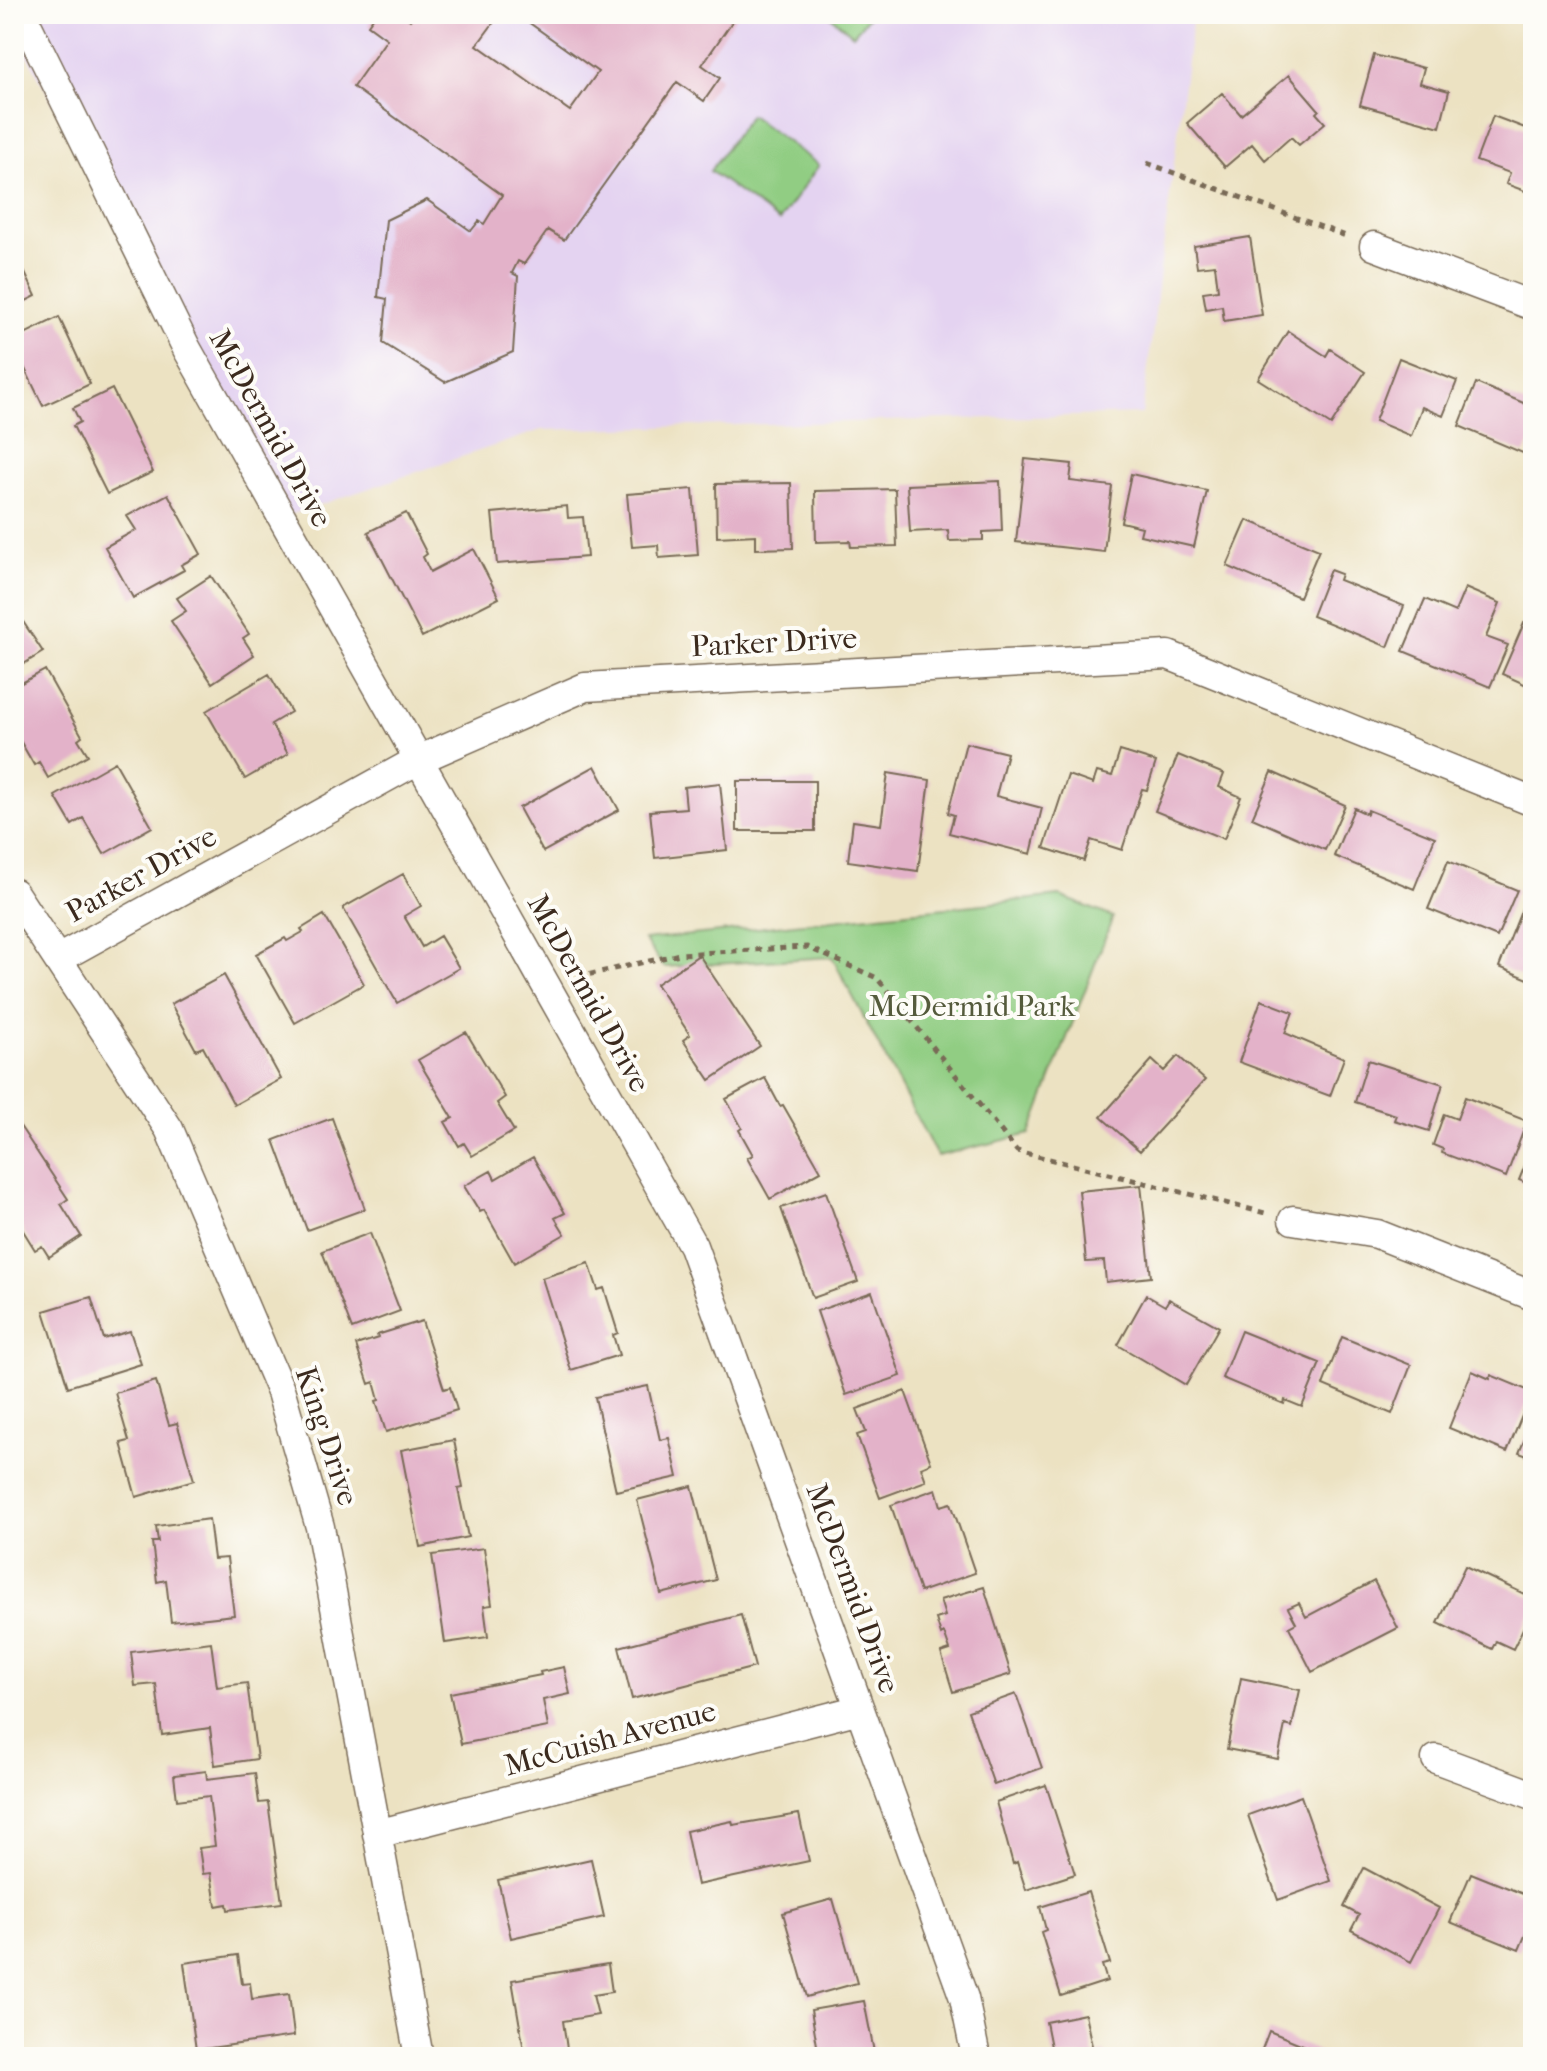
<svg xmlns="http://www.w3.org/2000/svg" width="1547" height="2071" viewBox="0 0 1547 2071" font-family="'IM FELL French Canon',serif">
<rect width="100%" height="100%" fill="#fdfcf7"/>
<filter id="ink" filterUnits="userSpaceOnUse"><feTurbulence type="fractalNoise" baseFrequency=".0125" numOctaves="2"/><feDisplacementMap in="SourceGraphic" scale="16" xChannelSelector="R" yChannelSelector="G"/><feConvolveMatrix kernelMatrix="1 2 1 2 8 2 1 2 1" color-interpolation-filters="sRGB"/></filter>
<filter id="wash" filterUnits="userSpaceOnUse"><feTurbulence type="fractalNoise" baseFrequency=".006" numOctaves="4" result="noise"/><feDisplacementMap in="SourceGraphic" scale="32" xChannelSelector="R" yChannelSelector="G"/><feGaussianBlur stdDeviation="1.8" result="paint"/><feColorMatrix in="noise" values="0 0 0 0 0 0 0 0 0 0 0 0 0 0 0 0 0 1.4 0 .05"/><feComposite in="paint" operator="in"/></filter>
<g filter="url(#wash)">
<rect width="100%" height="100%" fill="#ece2c2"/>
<path fill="#e4d3f1" d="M 14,14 L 1193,14 L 1142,414 L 541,430 L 278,519 L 14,31 Z"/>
<path fill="#91cd83" stroke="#667c50" stroke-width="2" d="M 828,14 L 871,14 L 853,35 Z
M 750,115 L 819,165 L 779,221 L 710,171 Z
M 1060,896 L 1113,917 L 1030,1134 L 937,1156 L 832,957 L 664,967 L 644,940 Z"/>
<g id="blocks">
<path fill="#e3b2c9" d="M 376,14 L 402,14 L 410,20 L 415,14 L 500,14 L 477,45 L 570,111 L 598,72 L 517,14 L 736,16 L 702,65 L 720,78 L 704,101 L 677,82 L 564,240 L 548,230 L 524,264 L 518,261 L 512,273 L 518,276 L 513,352 L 445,382 L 383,343 L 387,299 L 378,297 L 386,220 L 427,200 L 471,231 L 479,221 L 484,224 L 502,195 L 353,87 L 387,39 L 368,25 Z
M 1374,55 L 1424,68 L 1420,83 L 1449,91 L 1440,127 L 1360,105 Z
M 1289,75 L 1319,110 L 1316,113 L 1325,123 L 1299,145 L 1291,137 L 1265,160 L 1252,144 L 1225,167 L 1187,123 L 1222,93 L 1241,115 Z
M 1493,116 L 1533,131 L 1533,194 L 1506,184 L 1510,173 L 1476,161 Z
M 14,229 L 23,246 L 14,250 L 36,296 L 14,307 Z
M 1250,237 L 1262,315 L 1224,321 L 1222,306 L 1206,309 L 1203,292 L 1218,290 L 1215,265 L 1197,267 L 1194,246 Z
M 59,317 L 90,384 L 43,406 L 14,346 L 14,339 Z
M 1288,331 L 1326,356 L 1330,349 L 1365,372 L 1331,425 L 1258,379 Z
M 1399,358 L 1457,381 L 1443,416 L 1422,407 L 1411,436 L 1375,421 Z
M 1476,383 L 1533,407 L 1533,435 L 1525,454 L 1459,426 Z
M 112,389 L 153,472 L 107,494 L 73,426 L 80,422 L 73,408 Z
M 1025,459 L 1072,464 L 1070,481 L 1112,486 L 1104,552 L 1016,542 Z
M 1131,474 L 1207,491 L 1194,547 L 1140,535 L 1142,527 L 1121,522 Z
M 1000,481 L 1002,531 L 983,532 L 983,540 L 949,541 L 948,530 L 910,532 L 907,485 Z
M 791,483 L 793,548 L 756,549 L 756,535 L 717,537 L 716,484 Z
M 693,489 L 698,555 L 659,558 L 658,545 L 632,547 L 627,494 Z
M 895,489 L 897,546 L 851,547 L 850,541 L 816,542 L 815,491 Z
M 168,494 L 201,554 L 181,565 L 184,570 L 133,598 L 105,547 L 136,530 L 127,516 Z
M 567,506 L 568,518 L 583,517 L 587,557 L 497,564 L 492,513 Z
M 406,513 L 427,554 L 423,557 L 430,572 L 474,549 L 499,598 L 422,637 L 368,532 Z
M 1247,520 L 1319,550 L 1299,597 L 1227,566 Z
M 1330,570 L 1341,574 L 1339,580 L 1404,606 L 1388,647 L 1312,616 Z
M 211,576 L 249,634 L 243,638 L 254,655 L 212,683 L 171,621 L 186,611 L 177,598 Z
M 1465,588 L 1500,603 L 1486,637 L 1508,645 L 1490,687 L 1403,651 L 1425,599 L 1455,612 Z
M 14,608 L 43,652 L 14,670 Z
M 1524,623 L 1533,627 L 1533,688 L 1502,674 Z
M 45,670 L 82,736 L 78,739 L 88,755 L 48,778 L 39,762 L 34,765 L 14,730 L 14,687 Z
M 269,674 L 291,712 L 271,724 L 288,754 L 245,779 L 206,711 Z
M 966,743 L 1007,753 L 996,796 L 1042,808 L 1031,854 L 949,833 L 954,815 L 948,813 Z
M 1120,751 L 1156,762 L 1147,790 L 1142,789 L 1122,850 L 1091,840 L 1084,861 L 1044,848 L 1068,775 L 1093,784 L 1097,772 L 1112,776 Z
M 1178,755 L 1224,774 L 1219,787 L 1241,797 L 1224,839 L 1155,811 Z
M 115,762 L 152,827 L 104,854 L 83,818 L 72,825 L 55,796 Z
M 595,766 L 619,810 L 543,852 L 519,808 Z
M 1272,772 L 1345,805 L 1325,850 L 1252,818 Z
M 888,773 L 930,780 L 918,871 L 848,861 L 853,821 L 881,825 Z
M 737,781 L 815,781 L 815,831 L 737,831 Z
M 720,783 L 727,850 L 655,858 L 650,811 L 686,808 L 684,787 Z
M 1354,808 L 1367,814 L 1368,810 L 1435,837 L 1414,889 L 1334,856 Z
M 1448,861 L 1517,890 L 1497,937 L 1428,909 Z
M 403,874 L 421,906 L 404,916 L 422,947 L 440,936 L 459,968 L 397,1003 L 343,908 Z
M 1527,896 L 1533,898 L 1533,981 L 1499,967 Z
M 324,915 L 364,984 L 295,1023 L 256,954 L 285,938 L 287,941 L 303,932 L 301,929 Z
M 699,955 L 760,1046 L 710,1080 L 683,1040 L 690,1035 L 656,984 Z
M 224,975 L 281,1079 L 234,1105 L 203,1047 L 196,1050 L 171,1004 Z
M 1261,1000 L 1293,1012 L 1285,1033 L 1344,1058 L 1330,1096 L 1239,1062 Z
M 466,1032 L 505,1097 L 497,1103 L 514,1131 L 472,1156 L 464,1143 L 459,1146 L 445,1122 L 453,1118 L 418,1060 Z
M 1178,1056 L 1205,1080 L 1140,1151 L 1101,1117 L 1152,1060 L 1164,1071 Z
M 1368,1060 L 1443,1084 L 1429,1131 L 1394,1120 L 1396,1115 L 1355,1102 Z
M 765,1078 L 780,1106 L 783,1105 L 821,1171 L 770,1199 L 747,1158 L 753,1155 L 739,1130 L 742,1128 L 726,1099 Z
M 1465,1097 L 1527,1121 L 1506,1177 L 1442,1153 L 1443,1149 L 1433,1145 L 1444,1114 L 1457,1119 Z
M 14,1117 L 68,1199 L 61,1204 L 81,1236 L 49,1257 L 42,1246 L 35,1250 L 14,1216 Z
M 332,1118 L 365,1209 L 307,1230 L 274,1140 Z
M 1533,1146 L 1533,1186 L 1519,1180 Z
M 533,1157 L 565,1213 L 555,1218 L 565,1234 L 514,1263 L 484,1210 L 480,1212 L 464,1186 L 491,1171 L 495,1179 Z
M 1141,1185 L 1151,1277 L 1106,1282 L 1104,1261 L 1086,1262 L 1079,1191 Z
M 826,1192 L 858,1282 L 813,1298 L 781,1208 Z
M 370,1233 L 400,1311 L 352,1329 L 322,1251 Z
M 589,1263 L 598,1290 L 604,1288 L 618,1333 L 613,1335 L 619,1355 L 571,1370 L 542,1278 Z
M 872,1292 L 901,1376 L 846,1395 L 817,1311 Z
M 1146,1295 L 1165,1306 L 1169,1299 L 1219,1327 L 1186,1385 L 1118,1345 Z
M 91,1297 L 104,1339 L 130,1331 L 141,1364 L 68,1387 L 44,1311 Z
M 422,1321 L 444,1389 L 450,1387 L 457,1410 L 386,1432 L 376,1401 L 379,1400 L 374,1382 L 369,1384 L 356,1345 L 378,1338 L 377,1335 Z
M 1241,1331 L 1320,1363 L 1302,1407 L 1285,1400 L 1284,1404 L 1222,1378 Z
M 1342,1337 L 1411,1365 L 1392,1414 L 1323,1385 Z
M 1472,1371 L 1490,1379 L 1491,1375 L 1532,1392 L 1507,1452 L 1449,1428 Z
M 156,1381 L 169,1425 L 177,1423 L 194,1480 L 136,1497 L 121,1443 L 129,1441 L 115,1393 Z
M 648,1386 L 660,1440 L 669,1438 L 678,1477 L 616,1491 L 595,1397 Z
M 905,1391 L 931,1463 L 921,1467 L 926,1481 L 880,1498 L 857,1435 L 866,1432 L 857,1409 Z
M 1533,1419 L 1533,1458 L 1519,1453 Z
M 454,1440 L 463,1488 L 458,1489 L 468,1537 L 420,1547 L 401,1450 Z
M 692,1486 L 716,1580 L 661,1594 L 637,1500 Z
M 936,1489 L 941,1506 L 951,1503 L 975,1573 L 920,1592 L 891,1505 Z
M 209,1519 L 214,1559 L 227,1558 L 234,1615 L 171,1622 L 166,1580 L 157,1582 L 152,1542 L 158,1542 L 156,1526 Z
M 484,1548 L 492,1605 L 484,1606 L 488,1637 L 445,1643 L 432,1555 Z
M 1465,1566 L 1533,1598 L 1533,1608 L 1513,1649 L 1496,1641 L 1492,1649 L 1438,1623 Z
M 1374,1581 L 1398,1628 L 1312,1672 L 1289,1627 L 1296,1623 L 1288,1608 L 1299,1603 L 1306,1617 Z
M 984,1587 L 1011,1674 L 953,1692 L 941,1653 L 950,1650 L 944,1633 L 941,1635 L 936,1619 L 945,1616 L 940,1600 Z
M 741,1615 L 755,1667 L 632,1699 L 619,1647 Z
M 211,1642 L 217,1687 L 247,1683 L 257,1759 L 215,1765 L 210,1728 L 162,1735 L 156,1684 L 135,1686 L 131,1652 Z
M 564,1667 L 570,1694 L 543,1700 L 548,1727 L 461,1744 L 450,1693 L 541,1675 L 540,1672 Z
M 1241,1678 L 1300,1690 L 1292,1727 L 1285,1725 L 1278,1759 L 1227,1749 Z
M 1016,1694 L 1042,1768 L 994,1785 L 968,1711 Z
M 206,1771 L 207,1779 L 255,1773 L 259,1803 L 268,1802 L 282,1903 L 228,1910 L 227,1904 L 216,1906 L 211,1873 L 203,1874 L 199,1848 L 215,1846 L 209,1796 L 177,1800 L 174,1775 Z
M 1046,1785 L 1075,1874 L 1026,1890 L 1017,1862 L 1013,1864 L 996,1802 Z
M 1301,1796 L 1331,1881 L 1278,1900 L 1248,1815 Z
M 799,1814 L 809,1861 L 697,1885 L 686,1831 L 732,1821 L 733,1825 Z
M 591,1859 L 604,1917 L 511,1938 L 498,1880 Z
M 1364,1868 L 1439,1908 L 1411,1962 L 1351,1930 L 1359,1915 L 1344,1907 Z
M 1471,1873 L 1533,1898 L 1533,1917 L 1519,1950 L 1450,1922 Z
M 1088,1892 L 1110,1963 L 1102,1965 L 1107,1981 L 1061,1996 L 1041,1932 L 1046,1930 L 1040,1907 Z
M 833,1899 L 857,1983 L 807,1997 L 783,1913 Z
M 238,1955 L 242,1984 L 250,1983 L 252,1999 L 289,1994 L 294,2036 L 196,2050 L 184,1963 Z
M 608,1964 L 612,1992 L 593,1995 L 598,2015 L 563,2021 L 567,2049 L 525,2056 L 512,1980 Z
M 864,2001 L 875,2057 L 819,2057 L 811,2010 Z
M 1085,2014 L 1094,2055 L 1105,2052 L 1106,2057 L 1053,2057 L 1046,2022 Z
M 1269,2031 L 1332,2057 L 1259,2057 Z"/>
</g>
</g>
<g filter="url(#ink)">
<use href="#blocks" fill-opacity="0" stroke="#796a57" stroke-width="2"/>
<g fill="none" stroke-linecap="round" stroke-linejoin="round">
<defs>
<path id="street" d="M 22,14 L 187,349 L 693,1246 L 964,1998 L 976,2057
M 1374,246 L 1533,306
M 14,893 L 169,1129 L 281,1392 L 320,1527 L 419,2057
M 58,959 L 418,760 L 585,687 L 1168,655 L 1533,802
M 1293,1220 L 1377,1234 L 1533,1296
M 1436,1759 L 1533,1795
M 377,1834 L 860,1709"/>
</defs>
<use href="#street" stroke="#796a57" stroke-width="31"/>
<path stroke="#796a57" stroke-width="5" stroke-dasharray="6 6" stroke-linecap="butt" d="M 1147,163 L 1346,236
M 578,977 L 680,954 L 807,947 L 877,978 L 1017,1151 L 1265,1213"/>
<use href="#street" stroke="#fff" stroke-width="28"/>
</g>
</g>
<g text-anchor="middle" stroke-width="8" stroke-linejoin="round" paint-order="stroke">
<g font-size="30" fill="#3b2a1e" stroke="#fdfcf7">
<text transform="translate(271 428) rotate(61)" y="10">McDermid Drive</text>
<text transform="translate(774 642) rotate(-3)" y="10">Parker Drive</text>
<text transform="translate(141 874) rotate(-29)" y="10">Parker Drive</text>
<text transform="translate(589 993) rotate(61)" y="10">McDermid Drive</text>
<text transform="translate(327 1436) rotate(72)" y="10">King Drive</text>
<text transform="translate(853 1588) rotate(70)" y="10">McDermid Drive</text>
<text transform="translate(610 1738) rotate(-15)" y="10">McCuish Avenue</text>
</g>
<g font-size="30" fill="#555b3c" stroke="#fdfcf7">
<text x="972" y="1016">McDermid Park</text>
</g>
</g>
<rect width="1547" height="2071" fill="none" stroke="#fdfcf7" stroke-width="48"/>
</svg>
